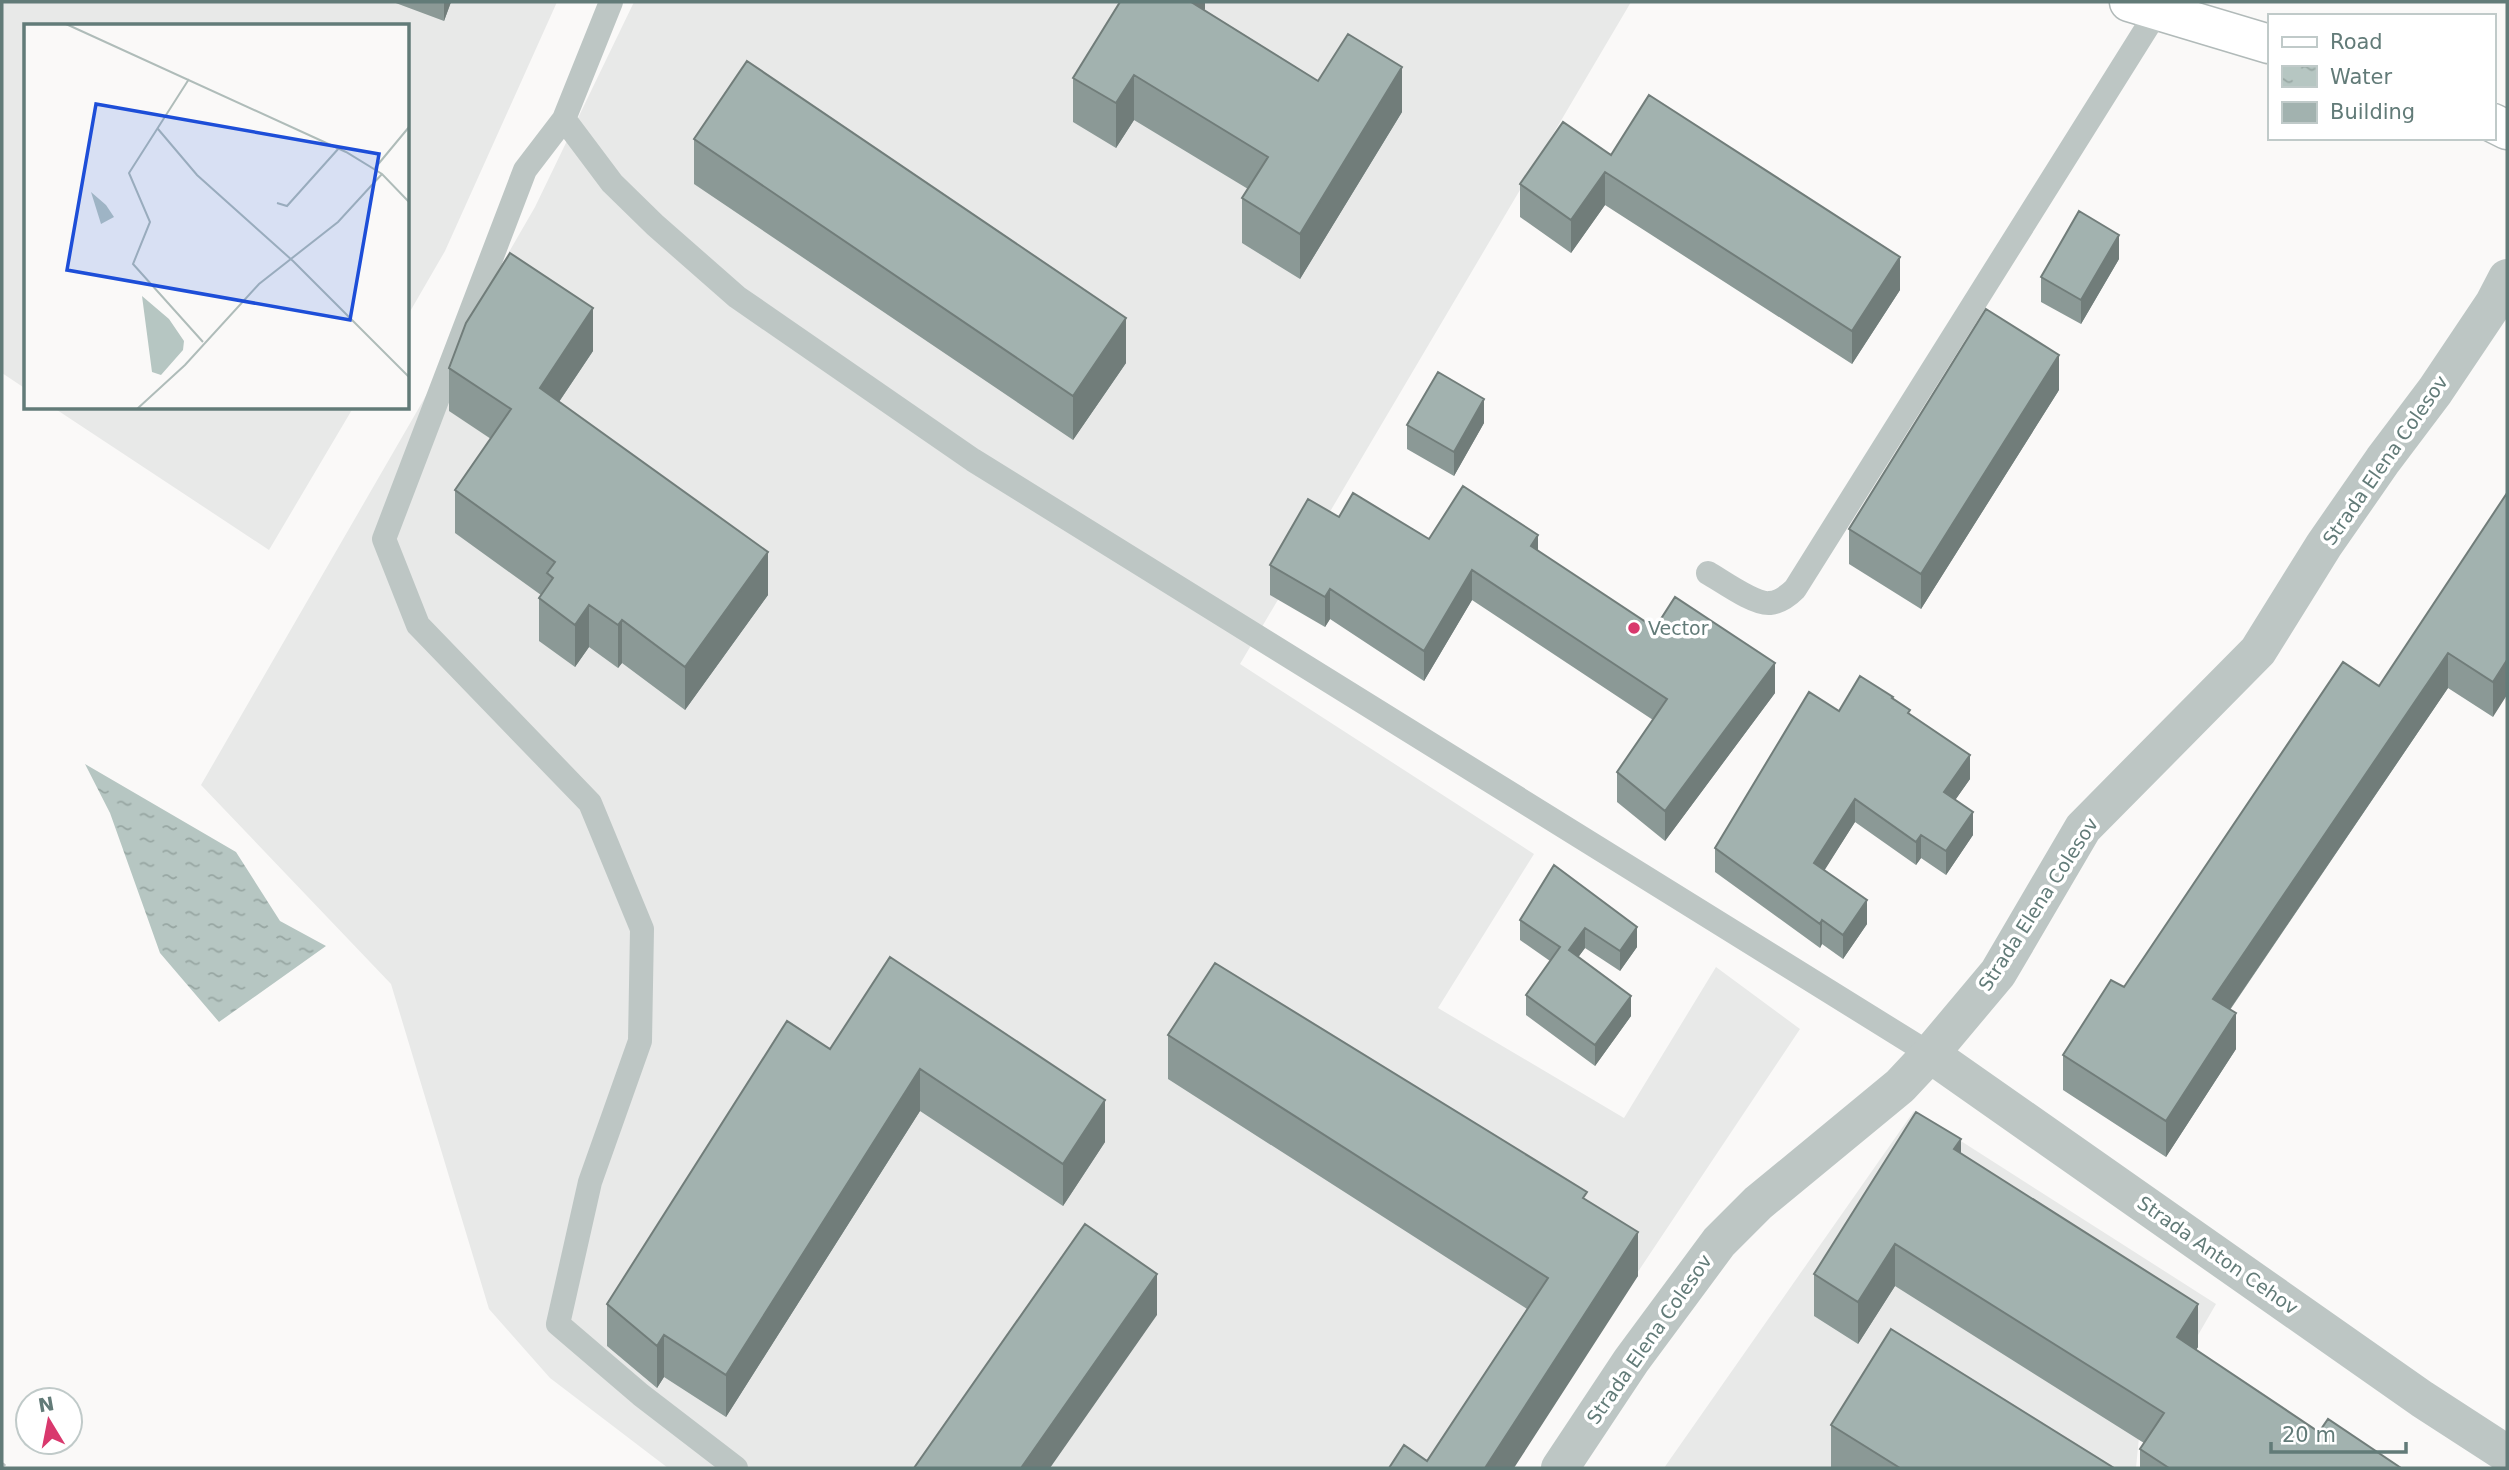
<svg xmlns="http://www.w3.org/2000/svg" width="2509" height="1470" viewBox="0 0 2509 1470" font-family="'DejaVu Sans',sans-serif">
<defs>
<pattern id="water-ripples" width="26" height="14" patternUnits="userSpaceOnUse" patternTransform="scale(1.75)"><rect width="26" height="14" fill="#b6c6c2"/><path d="M2 4q2-2 4 0t4 0M15 11q2-2 4 0t4 0" fill="none" stroke="#97a6a2"/></pattern>
</defs>
<rect width="100%" height="100%" fill="#faf9f8"/>
<path fill="#e8e9e8" d="M 2,2 L 557,2 L 445,251 L 408,315 L 408,26 L 26,26 L 26,389 L 2,373 Z
M 634,2 L 1631,2 L 1240,664 L 1534,854 L 1438,1008 L 1624,1118 L 1716,967 L 1800,1029 L 1507,1468 L 668,1468 L 550,1378 L 489,1309 L 391,984 L 201,785 L 535,207 Z
M 54,408 L 353,408 L 269,550 Z
M 1914,1111 L 2216,1304 L 2139,1437 L 2136,1468 L 1664,1468 Z"/>
<path fill="url(#water-ripples)" d="M 85,764 L 236,852 L 280,921 L 326,946 L 219,1022 L 160,953 L 110,813 Z"/>
<g fill="none" stroke-linecap="round" stroke-linejoin="round">
<defs>
<path id="primary" d="M 2129,2 L 2269,44
M 2493,123 L 2507,130"/>
</defs>
<use href="#primary" stroke="#b1bab9" stroke-width="41"/>
<path stroke="#b8bebe" stroke-width="4.5" stroke-dasharray="3.5 3.5" stroke-linecap="butt" d="M 2,1464 L 6,1468"/>
<path stroke="#bdc6c4" stroke-width="24" d="M 611,2 L 564,119 L 525,170 L 384,539 L 418,625 L 590,803 L 642,929 L 640,1041 L 590,1182 L 558,1324 L 641,1395 L 736,1468
M 564,119 L 612,183 L 655,225 L 737,297 L 973,460 L 1930,1054
M 1708,573 C 1722,581 1755,605 1770,603 C 1780,602 1788,596 1795,589 L 2158,10"/>
<path stroke="#bdc6c4" stroke-width="38" d="M 1930,1054 L 2422,1399 L 2507,1454
M 1560,1468 L 1631,1361 L 1719,1242 L 1758,1203 L 1900,1086 L 1930,1054 L 1998,973 L 2083,828 L 2258,651 L 2324,545 L 2383,460 L 2435,391 L 2494,303 L 2507,278"/>
<use href="#primary" stroke="#fff" stroke-width="38"/>
</g>
<path fill="#8b9996" d="M 393,2 L 451,2 L 444,21 Z
M 1205,2 L 1204,10 L 1318,81 L 1402,112 L 1300,279 L 1242,243 L 1242,198 L 1248,189 L 1134,120 L 1116,148 L 1073,122 L 1073,78 Z
M 694,139 L 1126,363 L 1073,440 L 694,184 Z
M 1611,155 L 1900,290 L 1852,364 L 1605,205 L 1571,253 L 1520,217 L 1520,184 Z
M 2119,259 L 2081,324 L 2041,302 L 2041,277 Z
M 593,351 L 559,402 L 768,595 L 685,710 L 622,663 L 618,668 L 589,647 L 575,667 L 539,641 L 539,598 L 541,595 L 455,533 L 455,490 L 491,439 L 449,411 L 449,368 Z
M 2059,390 L 1921,609 L 1849,564 L 1849,529 Z
M 1484,423 L 1454,476 L 1407,449 L 1407,425 Z
M 2507,493 L 2493,717 L 2448,688 L 2230,1010 L 2236,1049 L 2166,1157 L 2063,1090 L 2063,1055 L 2124,987 L 2379,686 Z
M 1429,539 L 1538,551 L 1655,628 L 1775,693 L 1665,841 L 1617,802 L 1617,772 L 1653,720 L 1472,600 L 1424,681 L 1330,619 L 1325,627 L 1270,595 L 1270,565 Z
M 1893,699 L 1910,715 L 1970,779 L 1955,800 L 1973,835 L 1946,875 L 1921,858 L 1916,865 L 1855,822 L 1824,870 L 1867,924 L 1843,959 L 1822,944 L 1820,948 L 1715,872 L 1715,848 L 1839,711 Z
M 1554,865 L 1637,947 L 1620,971 L 1585,948 L 1578,957 L 1631,1016 L 1595,1066 L 1526,1015 L 1526,995 L 1550,961 L 1520,940 L 1520,920 Z
M 890,957 L 1105,1142 L 1063,1206 L 920,1111 L 726,1417 L 664,1377 L 657,1388 L 607,1346 L 607,1304 L 830,1049 Z
M 1168,1035 L 1587,1200 L 1638,1276 L 1427,1461 L 1527,1309 L 1168,1079 Z
M 1961,1154 L 2198,1347 L 2196,1350 L 2319,1432 L 2401,1468 L 2140,1468 L 2140,1449 L 2144,1443 L 1895,1286 L 1858,1344 L 1814,1316 L 1814,1274 Z
M 1831,1425 L 2114,1468 L 1831,1468 Z"/>
<path fill="#717d7a" d="M 444,2 L 451,2 L 444,21 Z
M 1184,2 L 1205,2 L 1205,9 L 1184,43 Z
M 1402,67 L 1402,112 L 1300,279 L 1300,234 Z
M 1134,75 L 1134,120 L 1116,148 L 1116,103 Z
M 1605,172 L 1605,205 L 1571,253 L 1571,220 Z
M 2119,235 L 2119,259 L 2081,324 L 2081,300 Z
M 1900,257 L 1900,290 L 1852,364 L 1852,331 Z
M 593,308 L 593,351 L 540,430 L 540,388 Z
M 1126,318 L 1126,363 L 1073,440 L 1073,396 Z
M 2059,355 L 2059,390 L 1921,609 L 1921,574 Z
M 1484,399 L 1484,423 L 1454,476 L 1454,452 Z
M 1538,535 L 1538,565 L 1531,546 Z
M 768,552 L 768,595 L 685,710 L 685,667 Z
M 1472,570 L 1472,600 L 1424,681 L 1424,651 Z
M 1330,589 L 1330,619 L 1325,627 L 1325,597 Z
M 589,605 L 589,647 L 575,667 L 575,625 Z
M 622,620 L 622,663 L 618,668 L 618,625 Z
M 2448,653 L 2448,688 L 2213,1034 L 2213,999 Z
M 2507,660 L 2507,695 L 2493,717 L 2493,682 Z
M 1775,663 L 1775,693 L 1665,841 L 1665,811 Z
M 1970,755 L 1970,779 L 1944,816 L 1944,792 Z
M 1855,799 L 1855,822 L 1814,887 L 1814,863 Z
M 1973,812 L 1973,835 L 1946,875 L 1946,851 Z
M 1921,835 L 1921,858 L 1916,865 L 1916,842 Z
M 1867,900 L 1867,924 L 1843,959 L 1843,935 Z
M 1822,920 L 1822,944 L 1820,948 L 1820,924 Z
M 1637,927 L 1637,947 L 1620,971 L 1620,951 Z
M 1585,928 L 1585,948 L 1569,970 L 1569,950 Z
M 1631,996 L 1631,1016 L 1595,1066 L 1595,1045 Z
M 2236,1013 L 2236,1049 L 2166,1157 L 2166,1121 Z
M 920,1069 L 920,1111 L 726,1417 L 726,1375 Z
M 1105,1100 L 1105,1142 L 1063,1206 L 1063,1164 Z
M 1961,1139 L 1961,1181 L 1954,1149 Z
M 1638,1232 L 1638,1276 L 1514,1468 L 1485,1468 Z
M 1895,1244 L 1895,1286 L 1858,1344 L 1858,1302 Z
M 1157,1274 L 1157,1315 L 1050,1468 L 1021,1468 Z
M 2198,1304 L 2198,1347 L 2177,1379 L 2177,1337 Z
M 664,1335 L 664,1377 L 657,1388 L 657,1346 Z"/>
<path fill="#a2b2af" stroke="#717d7a" stroke-width="2" d="M 1120,2 L 1191,2 L 1318,81 L 1348,34 L 1402,67 L 1300,234 L 1242,198 L 1268,157 L 1134,75 L 1116,103 L 1073,78 Z
M 747,61 L 1126,318 L 1073,396 L 694,139 Z
M 1649,95 L 1900,257 L 1852,331 L 1605,172 L 1571,220 L 1520,184 L 1563,122 L 1611,155 Z
M 2079,211 L 2119,235 L 2081,300 L 2041,277 Z
M 510,253 L 593,308 L 540,388 L 768,552 L 685,667 L 622,620 L 618,625 L 589,605 L 575,625 L 539,598 L 553,578 L 547,573 L 555,562 L 455,490 L 511,409 L 449,368 L 466,323 Z
M 1986,309 L 2059,355 L 1921,574 L 1849,529 Z
M 1438,372 L 1484,399 L 1454,452 L 1407,425 Z
M 1463,486 L 1538,535 L 1531,546 L 1655,628 L 1675,597 L 1775,663 L 1665,811 L 1617,772 L 1667,699 L 1472,570 L 1424,651 L 1330,589 L 1325,597 L 1270,565 L 1308,499 L 1339,517 L 1353,493 L 1429,539 Z
M 2507,493 L 2507,660 L 2493,682 L 2448,653 L 2213,999 L 2236,1013 L 2166,1121 L 2063,1055 L 2111,980 L 2124,987 L 2343,662 L 2379,686 Z
M 1860,676 L 1893,697 L 1892,698 L 1910,710 L 1908,713 L 1970,755 L 1944,792 L 1973,812 L 1946,851 L 1921,835 L 1916,842 L 1855,799 L 1814,863 L 1867,900 L 1843,935 L 1822,920 L 1820,924 L 1715,848 L 1809,692 L 1839,711 Z
M 1554,865 L 1637,927 L 1620,951 L 1585,928 L 1569,950 L 1631,996 L 1595,1045 L 1526,995 L 1560,947 L 1520,920 Z
M 890,957 L 1105,1100 L 1063,1164 L 920,1069 L 726,1375 L 664,1335 L 657,1346 L 607,1304 L 787,1021 L 830,1049 Z
M 1215,963 L 1587,1192 L 1583,1198 L 1638,1232 L 1485,1468 L 1389,1468 L 1404,1445 L 1427,1461 L 1548,1278 L 1168,1035 Z
M 1916,1112 L 1961,1139 L 1954,1149 L 2198,1304 L 2177,1337 L 2319,1432 L 2328,1419 L 2401,1468 L 2169,1468 L 2140,1449 L 2164,1413 L 1895,1244 L 1858,1302 L 1814,1274 Z
M 1085,1224 L 1157,1274 L 1021,1468 L 914,1468 Z
M 1891,1329 L 2114,1468 L 1900,1468 L 1831,1425 Z"/>
<circle fill="#d9386d" stroke="#fff" stroke-width="2.5" cx="1634" cy="628" r="7"/>
<g text-anchor="middle" stroke-width="7" stroke-linejoin="round" paint-order="stroke">
<g font-size="19" fill="#627b78" stroke="#fff">
<text transform="translate(2385 460) rotate(-55)" y="7">Strada Elena Colesov</text>
<text transform="translate(2038 904) rotate(-57)" y="7">Strada Elena Colesov</text>
<text transform="translate(2218 1255) rotate(35)" y="7">Strada Anton Cehov</text>
<text transform="translate(1649 1339) rotate(-55)" y="7">Strada Elena Colesov</text>
</g>
<g font-size="19" fill="#627b78" stroke="#fff" text-anchor="start">
<text x="1648" y="635">Vector</text>
</g>
</g>
<g transform="translate(24 24)">
<rect width="385" height="385" fill="#faf9f8"/>
<path d="M 67,168 L 82,181 L 90,193 L 77,200 ZM 118,272 L 145,295 L 160,317 L 159,326 L 137,351 L 128,348 Z" fill="#b6c6c2"/>
<path fill="none" stroke="#afbcb9" stroke-width="2" d="M 42,0 L 322,128 L 358,150 L 385,178M 165,55 L 105,149 L 126,198 L 109,240 L 179,318M 134,105 L 173,151 L 269,237 L 385,353M 351,144 L 385,103M 253,179 L 263,182 L 315,124M 113,385 L 161,341 L 235,260 L 314,198 L 358,150"/>
<path fill="#1d4ed8" fill-opacity="0.15" stroke="#1d4ed8" stroke-width="3.5" d="M 72,80 L 355,130 L 326,296 L 43,246 Z"/>
<rect width="385" height="385" fill="none" stroke="#627b78" stroke-width="3.5"/>
</g>
<rect width="2509" height="1470" fill="none" stroke="#627b78" stroke-width="7"/>
<rect x="2268" y="14" width="228" height="126" fill="#ffffff" stroke="#c0cac9" stroke-width="2"/>
<rect x="2282" y="37" width="35" height="10" fill="#ffffff" stroke="#c0cac9" stroke-width="2"/>
<text x="2330" y="49" font-size="21" fill="#627b78">Road</text>
<rect x="2282" y="66" width="35" height="21" fill="url(#water-ripples)" stroke="#c0cac9" stroke-width="2"/>
<text x="2330" y="84" font-size="21" fill="#627b78">Water</text>
<rect x="2282" y="102" width="35" height="21" fill="#a2b2af" stroke="#c0cac9" stroke-width="2"/>
<text x="2330" y="119" font-size="21" fill="#627b78">Building</text>
<g transform="translate(49 1421) rotate(350)"><circle r="33" fill="#ffffff" stroke="#c0cac9" stroke-width="2"/>
<path d="M0-5L12 26L0 18L-12 26Z" fill="#d9386d"/>
<text y="-10" font-size="19" font-weight="bold" text-anchor="middle" fill="#627b78">N</text>
</g>
<path d="M2271 1442v10h135v-10" fill="none" stroke="#627b78" stroke-width="3.5"/>
<text x="2282" y="1442" font-size="21" fill="#627b78" stroke="#ffffff" stroke-width="5" paint-order="stroke">20 m</text>
</svg>
